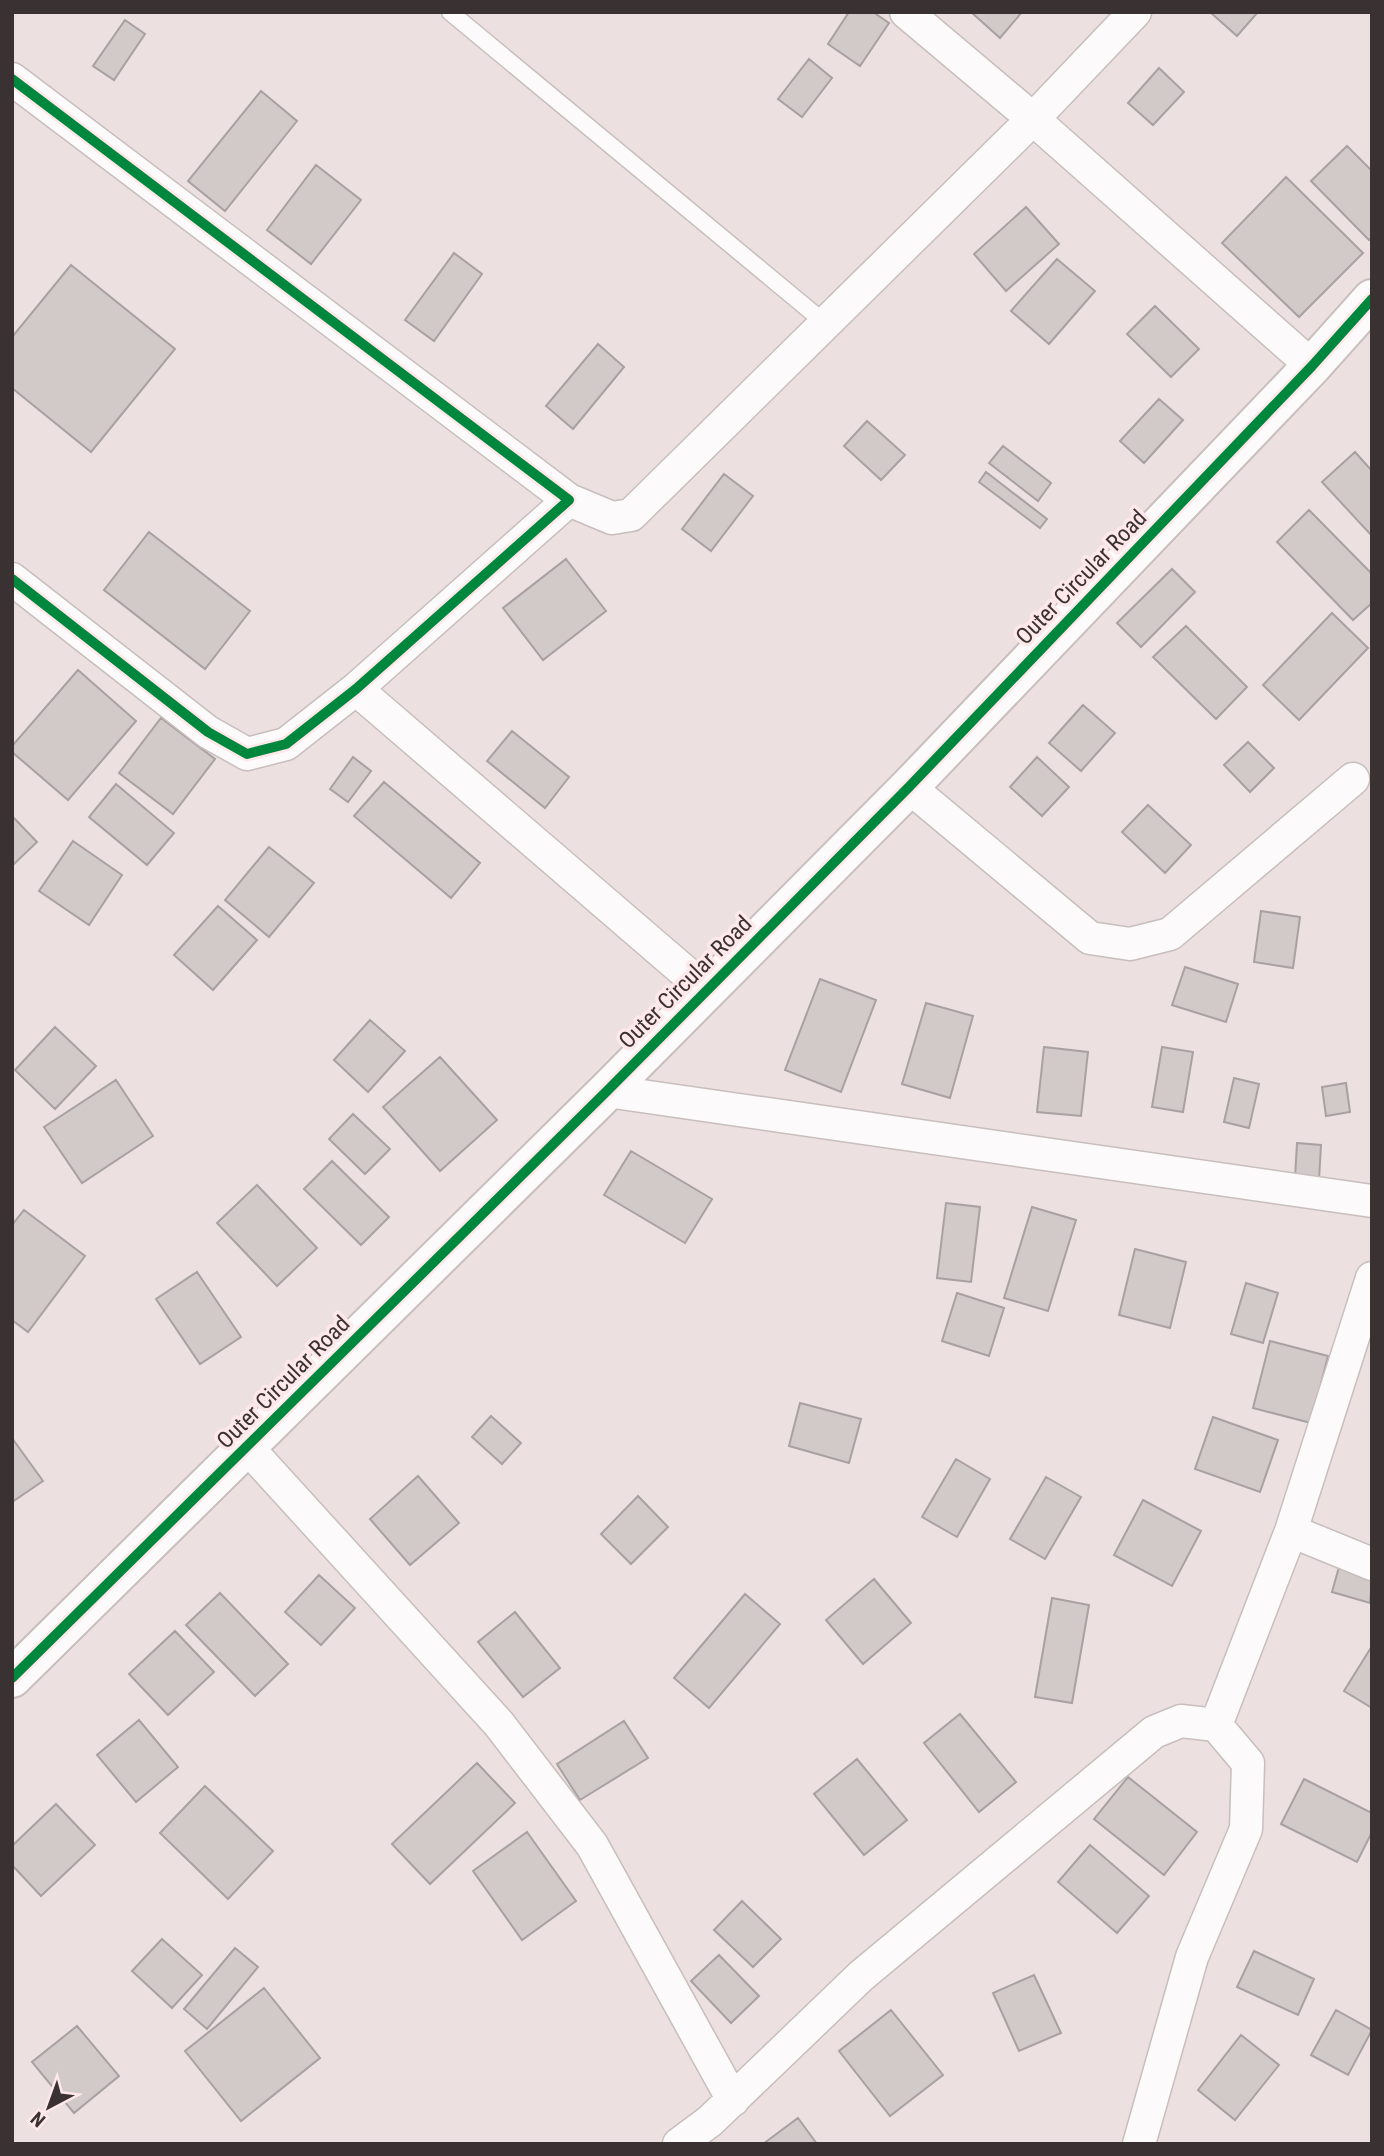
<svg xmlns="http://www.w3.org/2000/svg" width="1384" height="2156" viewBox="0 0 1384 2156" font-family="'Roboto Condensed',sans-serif">
<rect width="100%" height="100%" fill="#ece0e0"/>
<path fill="#d2c9c9" stroke="#a9a1a1" stroke-width="2" d="M 849,12 L 873,12 L 889,23 L 860,66 L 828,44 Z
M 971,12 L 1022,12 L 1000,38 Z
M 1210,12 L 1258,12 L 1237,36 Z
M 125,20 L 145,34 L 114,80 L 93,66 Z
M 809,59 L 832,78 L 802,117 L 778,99 Z
M 1159,68 L 1184,92 L 1153,125 L 1128,103 Z
M 261,91 L 297,121 L 225,211 L 188,181 Z
M 1347,146 L 1372,171 L 1372,237 L 1369,240 L 1311,181 Z
M 316,165 L 361,200 L 311,264 L 267,230 Z
M 1286,177 L 1363,253 L 1299,317 L 1222,243 Z
M 1026,207 L 1059,244 L 1006,291 L 974,254 Z
M 454,253 L 482,274 L 434,341 L 405,320 Z
M 1057,259 L 1095,291 L 1049,344 L 1011,311 Z
M 71,265 L 175,349 L 91,452 L 12,388 L 12,337 Z
M 1155,306 L 1199,349 L 1171,377 L 1127,334 Z
M 598,344 L 624,367 L 573,429 L 546,406 Z
M 1159,399 L 1183,420 L 1144,463 L 1120,441 Z
M 867,421 L 905,455 L 881,480 L 844,446 Z
M 1003,446 L 1051,483 L 1038,501 L 989,463 Z
M 1355,452 L 1372,471 L 1372,536 L 1322,482 Z
M 986,472 L 1047,519 L 1040,528 L 979,482 Z
M 724,474 L 753,496 L 711,551 L 682,529 Z
M 1309,510 L 1372,574 L 1372,603 L 1353,620 L 1277,542 Z
M 149,532 L 250,611 L 205,669 L 104,590 Z
M 566,559 L 606,611 L 543,660 L 503,608 Z
M 1172,569 L 1195,592 L 1141,647 L 1117,623 Z
M 1332,613 L 1368,648 L 1299,720 L 1263,685 Z
M 1186,626 L 1247,687 L 1216,719 L 1153,657 Z
M 78,670 L 136,721 L 68,800 L 12,752 L 12,746 Z
M 1083,705 L 1115,733 L 1081,771 L 1049,743 Z
M 161,718 L 215,759 L 173,814 L 119,773 Z
M 512,731 L 569,777 L 545,808 L 487,761 Z
M 1248,742 L 1274,768 L 1250,792 L 1224,765 Z
M 353,757 L 371,771 L 348,802 L 330,789 Z
M 1037,757 L 1069,787 L 1042,816 L 1010,787 Z
M 384,782 L 480,863 L 451,898 L 354,816 Z
M 116,784 L 174,833 L 147,865 L 89,817 Z
M 1148,805 L 1191,845 L 1165,873 L 1122,832 Z
M 12,816 L 37,842 L 12,866 Z
M 73,841 L 122,875 L 89,925 L 39,891 Z
M 269,847 L 314,883 L 269,937 L 225,900 Z
M 218,906 L 257,940 L 213,990 L 174,955 Z
M 1261,911 L 1300,917 L 1293,968 L 1254,962 Z
M 1185,967 L 1238,984 L 1226,1022 L 1172,1005 Z
M 820,979 L 876,1000 L 841,1092 L 785,1070 Z
M 926,1003 L 973,1016 L 950,1098 L 902,1084 Z
M 370,1020 L 405,1051 L 368,1092 L 334,1060 Z
M 55,1027 L 96,1066 L 55,1109 L 15,1070 Z
M 1044,1047 L 1088,1052 L 1081,1116 L 1037,1112 Z
M 1162,1047 L 1193,1052 L 1183,1112 L 1152,1107 Z
M 440,1057 L 497,1120 L 440,1171 L 383,1107 Z
M 1234,1078 L 1259,1084 L 1249,1128 L 1224,1122 Z
M 116,1080 L 153,1136 L 82,1183 L 44,1127 Z
M 1346,1083 L 1350,1112 L 1326,1116 L 1322,1087 Z
M 353,1114 L 390,1149 L 365,1174 L 329,1139 Z
M 1297,1143 L 1321,1145 L 1319,1180 L 1295,1178 Z
M 631,1151 L 712,1199 L 685,1243 L 604,1195 Z
M 332,1161 L 389,1217 L 361,1245 L 304,1189 Z
M 257,1185 L 317,1248 L 277,1286 L 217,1223 Z
M 946,1203 L 980,1207 L 971,1282 L 937,1278 Z
M 1032,1207 L 1076,1220 L 1048,1311 L 1004,1298 Z
M 24,1210 L 85,1256 L 28,1332 L 12,1320 L 12,1225 Z
M 1135,1249 L 1186,1262 L 1170,1328 L 1119,1315 Z
M 197,1272 L 241,1337 L 200,1364 L 156,1299 Z
M 1246,1283 L 1278,1293 L 1263,1343 L 1231,1334 Z
M 957,1293 L 1004,1308 L 989,1356 L 942,1341 Z
M 1270,1341 L 1328,1356 L 1311,1423 L 1253,1408 Z
M 800,1403 L 861,1419 L 849,1463 L 789,1446 Z
M 491,1416 L 521,1443 L 502,1464 L 472,1437 Z
M 1213,1417 L 1278,1440 L 1260,1492 L 1195,1469 Z
M 12,1438 L 43,1481 L 12,1502 Z
M 956,1459 L 990,1479 L 957,1537 L 922,1517 Z
M 418,1476 L 459,1523 L 410,1565 L 370,1519 Z
M 1046,1477 L 1081,1497 L 1045,1559 L 1010,1539 Z
M 638,1496 L 668,1527 L 631,1564 L 601,1534 Z
M 1143,1500 L 1201,1531 L 1172,1586 L 1114,1555 Z
M 1339,1567 L 1372,1577 L 1370,1603 L 1332,1592 Z
M 319,1575 L 355,1608 L 321,1645 L 285,1612 Z
M 874,1579 L 911,1623 L 863,1664 L 826,1620 Z
M 220,1593 L 288,1664 L 255,1696 L 186,1625 Z
M 745,1594 L 780,1624 L 709,1708 L 674,1678 Z
M 1052,1598 L 1089,1605 L 1072,1703 L 1035,1697 Z
M 515,1612 L 560,1668 L 523,1697 L 478,1642 Z
M 175,1631 L 214,1672 L 168,1715 L 129,1674 Z
M 1372,1646 L 1372,1708 L 1344,1691 Z
M 960,1714 L 1016,1782 L 979,1812 L 924,1743 Z
M 139,1720 L 178,1767 L 136,1802 L 97,1755 Z
M 624,1721 L 648,1758 L 580,1800 L 557,1764 Z
M 857,1759 L 907,1820 L 864,1855 L 814,1794 Z
M 477,1763 L 515,1803 L 430,1884 L 392,1844 Z
M 1128,1777 L 1197,1832 L 1164,1875 L 1094,1819 Z
M 1304,1779 L 1372,1813 L 1372,1832 L 1357,1862 L 1281,1824 Z
M 205,1786 L 273,1851 L 228,1899 L 160,1833 Z
M 56,1804 L 95,1845 L 41,1896 L 12,1865 L 12,1846 Z
M 527,1832 L 576,1901 L 522,1940 L 473,1871 Z
M 1090,1845 L 1149,1896 L 1117,1933 L 1058,1882 Z
M 742,1901 L 781,1939 L 753,1967 L 714,1930 Z
M 162,1939 L 202,1975 L 172,2008 L 132,1971 Z
M 235,1948 L 258,1967 L 207,2029 L 184,2009 Z
M 1254,1951 L 1314,1979 L 1298,2015 L 1237,1987 Z
M 719,1955 L 759,1996 L 731,2023 L 691,1981 Z
M 1034,1975 L 1061,2033 L 1019,2051 L 993,1993 Z
M 264,1988 L 320,2058 L 241,2121 L 185,2051 Z
M 891,2010 L 943,2075 L 890,2116 L 839,2051 Z
M 1336,2010 L 1372,2030 L 1348,2075 L 1311,2055 Z
M 77,2026 L 119,2076 L 74,2113 L 32,2062 Z
M 1241,2035 L 1279,2065 L 1235,2120 L 1198,2090 Z
M 798,2118 L 817,2144 L 763,2144 Z"/>
<g fill="none" stroke-linecap="round" stroke-linejoin="round">
<defs>
<path id="lane" d="M 450,12 L 825,323"/>
<path id="street" d="M 906,12 L 1033,119 L 1135,12
M 12,79 L 569,500 L 356,689 L 286,744 L 247,754 L 208,732 L 12,579
M 569,500 L 612,518 L 631,515 L 1033,119 L 1312,366
M 356,689 L 706,990
M 909,787 L 1090,938 L 1130,944 L 1170,934 L 1353,779
M 607,1091 L 1372,1201
M 247,1447 L 499,1724 L 592,1845 L 733,2100
M 1291,1531 L 1372,1564
M 679,2144 L 710,2121 L 861,1976 L 1154,1732 L 1181,1721 L 1216,1725 L 1291,1531 L 1372,1278
M 1139,2144 L 1192,1957 L 1246,1829 L 1248,1763 L 1216,1725"/>
<path id="secondary" d="M 12,1678 L 607,1091 L 909,787 L 1312,366 L 1372,299"/>
</defs>
<use href="#lane" stroke="#c8bebe" stroke-width="19"/>
<use href="#street" stroke="#c8bebe" stroke-width="35"/>
<use href="#secondary" stroke="#c8bebe" stroke-width="42"/>
<use href="#lane" stroke="#fcfafa" stroke-width="16"/>
<use href="#street" stroke="#fcfafa" stroke-width="32"/>
<use href="#secondary" stroke="#fcfafa" stroke-width="38"/>
<defs>
<path id="cycleway" d="M 12,79 L 569,500 L 356,689 L 286,744 L 247,754 L 208,732 L 12,579
M 12,1678 L 607,1091 L 909,787 L 1312,366 L 1372,299"/>
</defs>
<use href="#cycleway" stroke="#fee8ea" stroke-width="15"/>
<use href="#cycleway" stroke="#00873e" stroke-width="10"/>
</g>
<g text-anchor="middle" stroke-width="7" stroke-linejoin="round" paint-order="stroke">
<g font-size="23" fill="#3a3232" stroke="#fee8ea">
<text transform="translate(1081 577) rotate(-46)" y="8">Outer Circular Road</text>
<text transform="translate(685 982) rotate(-45)" y="8">Outer Circular Road</text>
<text transform="translate(283 1382) rotate(-45)" y="8">Outer Circular Road</text>
</g>
</g>
<rect width="1384" height="2156" fill="none" stroke="#3a3232" stroke-width="28"/>
<g transform="translate(49 2107) rotate(221)" stroke="#fee8ea" stroke-width="5" paint-order="stroke">
<path d="M0-5L12 26L0 18L-12 26Z" fill="#3a3232"/>
<text y="-10" font-size="19" font-weight="bold" text-anchor="middle" fill="#3a3232">N</text>
</g>
</svg>
